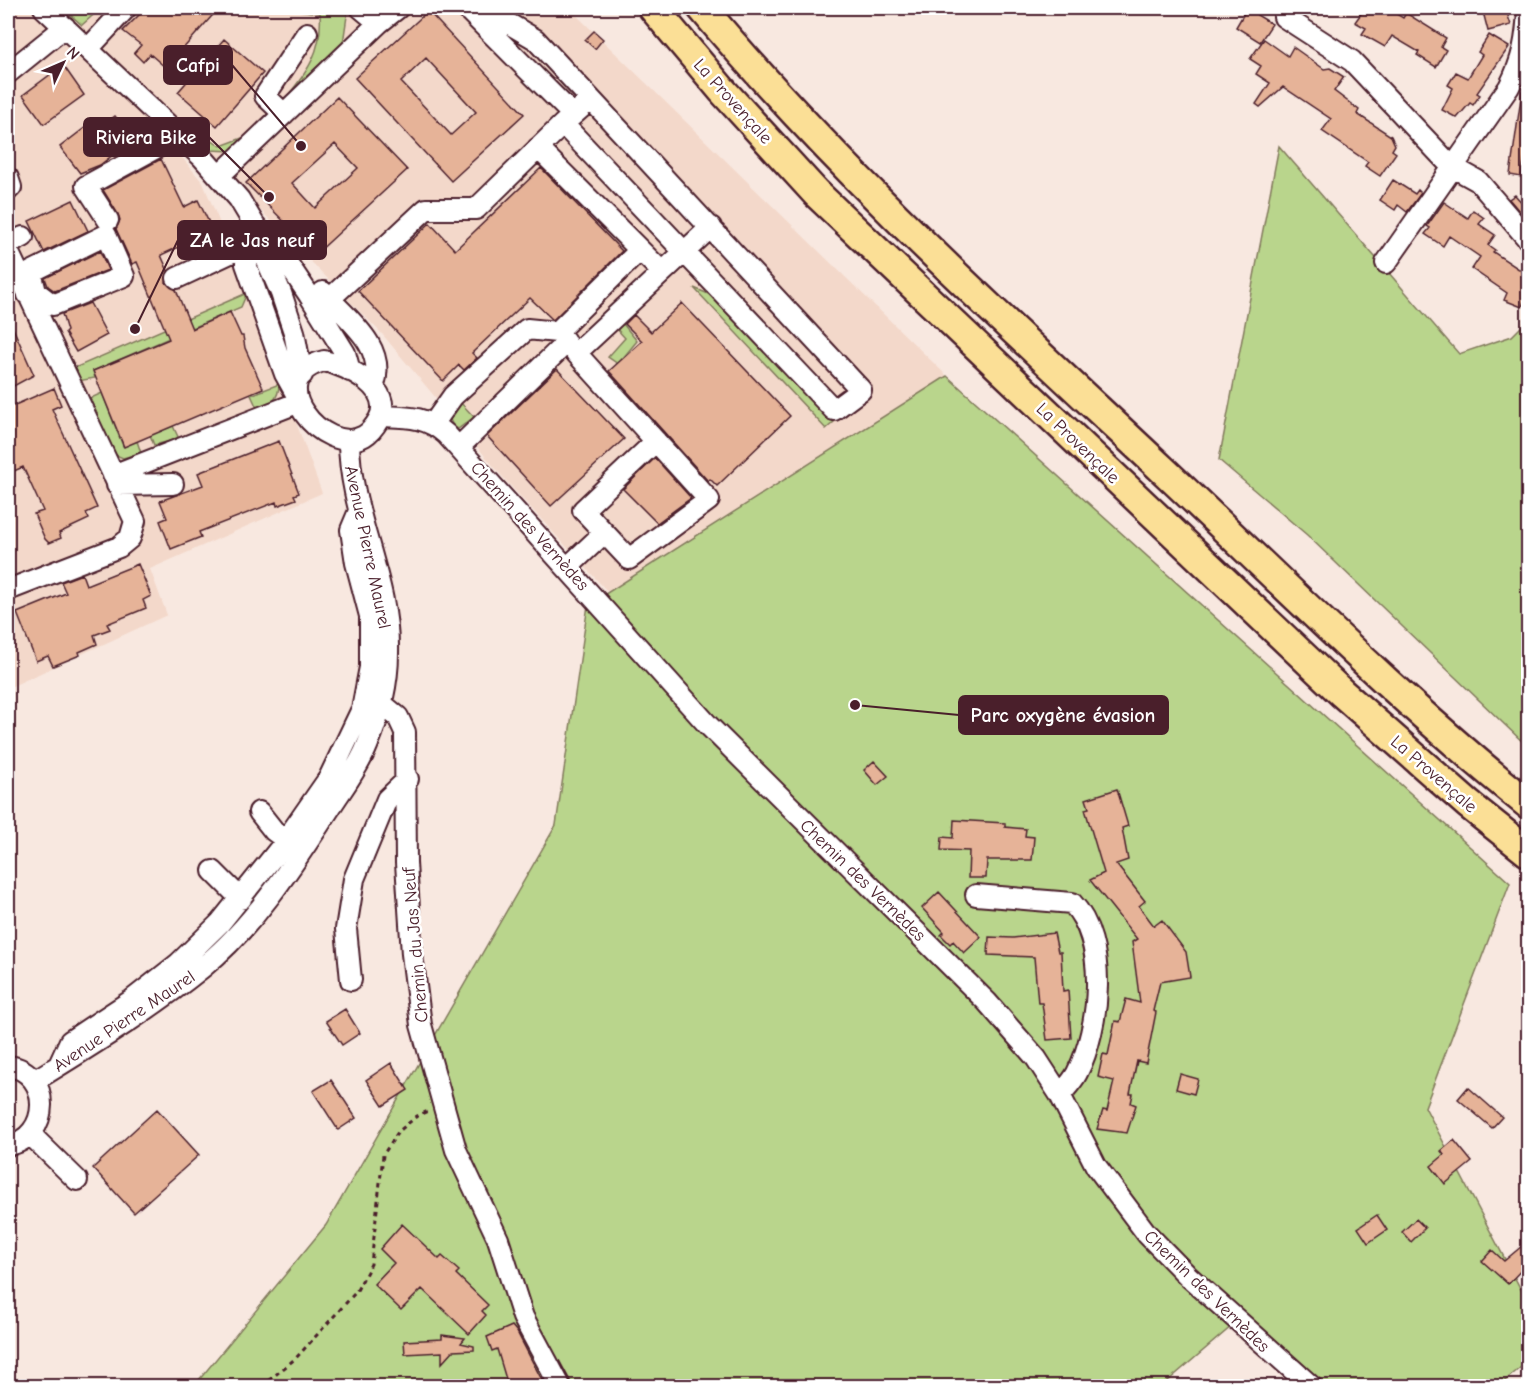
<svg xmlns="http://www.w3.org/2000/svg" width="1536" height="1394" viewBox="0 0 1536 1394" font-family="'Comic Neue',sans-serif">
<rect width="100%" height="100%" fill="#f8e8e0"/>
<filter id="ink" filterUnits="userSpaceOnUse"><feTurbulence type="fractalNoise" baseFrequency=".0167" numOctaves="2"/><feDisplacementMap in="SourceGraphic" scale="12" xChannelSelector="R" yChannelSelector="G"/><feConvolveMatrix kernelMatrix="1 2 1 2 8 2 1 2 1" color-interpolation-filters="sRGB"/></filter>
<g filter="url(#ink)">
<path fill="#f3d8ca" d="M 8,8 L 28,8 L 163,134 L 203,183 L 245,283 L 322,493 L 150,569 L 167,615 L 8,688 Z
M 62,8 L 569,8 L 947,376 L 608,592 L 506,481 L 382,334 Z"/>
<path fill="#b9d58c" stroke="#827a5c" stroke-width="1.5" d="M 66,8 L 101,8 L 82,25 L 65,10 Z
M 282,8 L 348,9 L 342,50 L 284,100 C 308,72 323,50 320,13 Z
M 245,137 L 248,141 L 232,151 L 210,150 L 206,144 L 212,140 L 221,146 Z
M 1279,146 L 1459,354 L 1512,336 L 1528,320 L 1528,747 L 1307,535 L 1219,460 Z
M 694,288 L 711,295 L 834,422 L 826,429 Z
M 247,293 L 241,307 L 93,371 L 95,378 L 78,381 L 72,369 Z
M 619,319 L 637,341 L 618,364 L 608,357 L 625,338 L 614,326 Z
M 947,376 L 1510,883 L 1425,1107 L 1528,1303 L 1528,1361 L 1499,1386 L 1308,1386 L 1239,1320 L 1162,1386 L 194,1386 L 326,1225 L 556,825 L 588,605 Z
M 279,384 C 279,399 271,406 257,408 L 251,395 Z
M 102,393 L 123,446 L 137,441 L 141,453 L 123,458 L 111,453 L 88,404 L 91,398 Z
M 459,401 L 474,417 L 458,429 L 453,426 L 447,413 Z
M 173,426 L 179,439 L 154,445 L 150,435 Z"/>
<path fill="#e6b398" stroke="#4a1f2b" stroke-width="1.5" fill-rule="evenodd" d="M 146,8 L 219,8 L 166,68 L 150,54 L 143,62 L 134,53 L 141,45 L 123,31 Z
M 1247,8 L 1262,8 L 1257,15 L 1272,24 L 1260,42 L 1236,27 Z
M 1365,8 L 1387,8 L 1403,18 L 1406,13 L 1446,38 L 1441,47 L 1446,50 L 1436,67 L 1417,55 L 1419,52 L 1392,36 L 1385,47 L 1362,34 L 1366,28 L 1355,22 Z
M 1482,8 L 1516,8 L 1508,16 L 1511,25 L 1488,31 Z
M 428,11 L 524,114 L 451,181 L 355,78 ZM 426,58 L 476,112 L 451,135 L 401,82 Z
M 594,31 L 603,39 L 595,49 L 585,40 Z
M 1489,35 L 1509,47 L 1477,93 L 1480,95 L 1473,105 L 1470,103 L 1457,118 L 1442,110 L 1453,88 L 1448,85 L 1456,72 L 1468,78 L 1482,55 L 1478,52 Z
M 224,39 L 263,73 L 217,126 L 178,92 Z
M 1264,39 L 1288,56 L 1293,47 L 1324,69 L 1330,68 L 1344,77 L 1334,91 L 1359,110 L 1357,114 L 1391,136 L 1395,145 L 1392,150 L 1396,153 L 1380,176 L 1365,166 L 1368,162 L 1322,131 L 1331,119 L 1283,87 L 1260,107 L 1256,104 L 1270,83 L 1256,74 L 1261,66 L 1250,59 Z
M 63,65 L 84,95 L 44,124 L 23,95 Z
M 1522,91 L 1528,92 L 1528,140 L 1521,177 L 1510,175 Z
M 337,97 L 407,170 L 316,254 L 246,183 ZM 335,144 L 358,168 L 315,208 L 292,183 Z
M 115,116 L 133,139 L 100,165 L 80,173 L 60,147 L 91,123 L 96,130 Z
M 161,159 L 184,207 L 198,200 L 213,231 L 161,255 L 168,271 L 166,283 L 176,290 L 192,329 L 230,312 L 241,336 L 243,336 L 245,348 L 263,388 L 124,447 L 93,371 L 169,339 L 137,262 L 132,264 L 116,229 L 120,220 L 118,214 L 103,190 Z
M 541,168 L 622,251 L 553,320 L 530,298 L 472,353 L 477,358 L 464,370 L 459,365 L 443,381 L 358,291 L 430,223 L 455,250 Z
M 1393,180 L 1415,194 L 1418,190 L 1421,193 L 1407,212 L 1398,205 L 1395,210 L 1380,200 Z
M 1515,195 L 1526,207 L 1520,212 L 1509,199 Z
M 73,200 L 88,231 L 44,252 L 29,221 Z
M 1444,202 L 1468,218 L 1473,210 L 1484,218 L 1479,224 L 1495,235 L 1488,245 L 1495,250 L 1493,252 L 1528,275 L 1528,290 L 1522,307 L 1504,300 L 1507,293 L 1472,269 L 1480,257 L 1449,236 L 1443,246 L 1425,234 L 1430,228 L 1427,226 Z
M 100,251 L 108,270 L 55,291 L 48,286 L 45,278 Z
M 90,303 L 107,335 L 76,352 L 65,333 L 67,331 L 62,314 Z
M 682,303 L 790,416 L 717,486 L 710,479 L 708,481 L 609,371 L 642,341 L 625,324 L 634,315 L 651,332 Z
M 8,317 L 34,375 L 8,389 Z
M 557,369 L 624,439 L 551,506 L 487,436 Z
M 54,388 L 61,405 L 52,409 L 97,508 L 86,513 L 89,519 L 59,533 L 61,538 L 49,543 L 45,539 L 34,514 L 43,511 L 23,467 L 14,471 L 8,455 L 8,408 Z
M 279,441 L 299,493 L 294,495 L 296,499 L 277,506 L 276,502 L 199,532 L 201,537 L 171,549 L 160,521 L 167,518 L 160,501 L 203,485 L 198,473 Z
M 655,458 L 691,498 L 657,523 L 623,489 Z
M 138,564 L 151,596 L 143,600 L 146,608 L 107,624 L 110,629 L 94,635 L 97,644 L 79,652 L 80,655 L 53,666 L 48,656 L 36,661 L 17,613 L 66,593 L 61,582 L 82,574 L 86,585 Z
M 874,761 L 888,776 L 877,785 L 864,770 Z
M 1117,789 L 1128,826 L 1122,828 L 1128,860 L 1116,864 L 1145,901 L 1139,906 L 1154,926 L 1162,920 L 1186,952 L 1190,977 L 1160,982 L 1153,1011 L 1156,1012 L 1146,1063 L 1137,1061 L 1130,1094 L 1133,1094 L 1131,1103 L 1136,1105 L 1127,1133 L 1097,1129 L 1103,1110 L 1107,1111 L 1114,1081 L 1098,1077 L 1103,1054 L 1108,1055 L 1115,1021 L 1120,1022 L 1126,999 L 1140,1003 L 1132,942 L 1137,939 L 1090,880 L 1104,873 L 1085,809 L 1089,808 L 1086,799 Z
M 954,820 L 1005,823 L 1005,827 L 1026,829 L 1025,836 L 1034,837 L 1032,860 L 987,860 L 986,878 L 968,878 L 969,851 L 941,850 L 942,837 L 953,838 Z
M 939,892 L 981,937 L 964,953 L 953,941 L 950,944 L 941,935 L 944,932 L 922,908 Z
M 1054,933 L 1058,952 L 1061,952 L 1063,991 L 1068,990 L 1071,1038 L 1047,1040 L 1042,1003 L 1038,1003 L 1034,957 L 988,955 L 989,937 L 1013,938 Z
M 345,1009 L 360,1033 L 342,1045 L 326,1021 Z
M 391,1063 L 408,1090 L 383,1106 L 366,1080 Z
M 1180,1074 L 1198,1079 L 1194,1094 L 1176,1089 Z
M 331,1080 L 356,1118 L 338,1130 L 313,1091 Z
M 1468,1087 L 1502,1117 L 1492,1128 L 1458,1099 Z
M 157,1109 L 199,1155 L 134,1213 L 93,1168 Z
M 1454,1140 L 1472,1162 L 1445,1184 L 1431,1166 L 1444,1155 L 1441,1151 Z
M 1377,1215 L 1387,1230 L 1368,1243 L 1358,1228 Z
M 1416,1219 L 1425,1228 L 1411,1242 L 1402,1232 Z
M 402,1224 L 439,1259 L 442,1256 L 459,1271 L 456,1274 L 488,1305 L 482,1311 L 486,1315 L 469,1334 L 422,1289 L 401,1310 L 374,1284 L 394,1263 L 380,1249 Z
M 1528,1241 L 1528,1263 L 1508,1284 L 1482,1261 L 1492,1250 L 1504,1261 Z
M 512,1326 L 517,1332 L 544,1384 L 508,1386 L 497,1349 L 492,1351 L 487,1337 Z
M 442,1335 L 465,1338 L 461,1343 L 474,1346 L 474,1350 L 453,1351 L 442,1363 L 442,1352 L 405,1354 L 404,1341 L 442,1339 Z"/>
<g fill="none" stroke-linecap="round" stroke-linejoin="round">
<defs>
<path id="minor" d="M 44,8 L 202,157 L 239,199 L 254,224 L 288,264 L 309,295 L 345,353 L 350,371
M 466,8 L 573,115
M 490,8 L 501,19 L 535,39 L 861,390 L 834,410 L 563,124 L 590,100
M 1284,17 L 1352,61 L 1451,166 L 1478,181 L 1526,237
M 379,23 L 398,8
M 88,49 L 126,8
M 8,73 L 65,27
M 284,114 L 265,96 L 307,33
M 538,148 L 662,272
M 219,176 L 379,23 L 361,8
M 8,178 L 11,187 L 8,190
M 108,220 L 86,186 L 180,135
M 256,236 L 281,293 L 294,332 L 302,375
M 258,240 L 246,264 L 285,374 L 295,392
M 8,244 L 23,237
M 8,251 L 135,521 L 130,538 L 119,547 L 8,590
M 1386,263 L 1509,87 C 1523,60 1527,38 1528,8
M 177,278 L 258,240
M 323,292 C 347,319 387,346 374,385
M 28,295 L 36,292 L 53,305 L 124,276 L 106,235 L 31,272 L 36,292
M 332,302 L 336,293 L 426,209 L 476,209 L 563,124
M 565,341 L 557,332 L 640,250
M 324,361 C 348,366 395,389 379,419 C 375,426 371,432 364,436 C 324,458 258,378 324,361 Z
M 381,416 C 407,417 426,416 446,434 L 708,725 L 987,1002 L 1036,1058 L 1060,1095 L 1096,1166 L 1147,1234 L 1188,1276 L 1311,1386
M 434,423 L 453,396 L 527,329 L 557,332
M 656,441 L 583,510 L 629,559 L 709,500 L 576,353 L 711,227
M 459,447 L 566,343
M 113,475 L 297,403
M 117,485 L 173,484
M 568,567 L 604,533
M 381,703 L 398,717 L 405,732 L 406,863 L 412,954 L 421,1025 L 456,1150 L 498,1239 L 523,1317 L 560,1386
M 259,812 L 274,831 L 286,840
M 213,871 L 241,899
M 976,895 L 1072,903 C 1109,942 1100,1028 1077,1073 C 1073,1081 1066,1088 1060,1095
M 351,980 L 346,929 L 354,879 L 387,799 L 408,779
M 59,1065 L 70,1041 L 132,1000 L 178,964 L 220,923 L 281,847 L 329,778 L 362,709 L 370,667 L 370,616 L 356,563 L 351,530 L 359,511
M 8,1066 C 53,1071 51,1139 8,1145
M 34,1081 C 92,1045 150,1010 203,967 C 255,925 294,863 330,808 C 342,789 359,767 367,746 C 379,718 388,684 388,653 C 390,580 349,513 349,440
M 30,1134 L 77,1180"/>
<path id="highway" d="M 653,8 L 722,90 L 816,193 L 1342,693 L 1468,804 L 1528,852
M 702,8 C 842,175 1003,320 1162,469 C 1282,582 1400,701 1528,804"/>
</defs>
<use href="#minor" stroke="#4a1f2b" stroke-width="24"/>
<use href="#highway" stroke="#4a1f2b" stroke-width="33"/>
<path stroke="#4a1f2b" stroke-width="3" stroke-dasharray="4.5 4.5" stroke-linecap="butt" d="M 262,1386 L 296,1358 L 356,1292 L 371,1264 L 383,1155 L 398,1132 L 417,1116 L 428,1111"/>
<use href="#minor" stroke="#fff" stroke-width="20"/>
<use href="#highway" stroke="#fbdf96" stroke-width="28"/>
</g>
</g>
<g text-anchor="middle" stroke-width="5" stroke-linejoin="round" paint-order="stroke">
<g font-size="18" fill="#4a1f2b" stroke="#fff">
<text transform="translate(733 101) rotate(48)" y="6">La Provençale</text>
<text transform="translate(1078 443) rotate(44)" y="6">La Provençale</text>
<text transform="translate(530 526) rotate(48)" y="6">Chemin des Vernèdes</text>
<text transform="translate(368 547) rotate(78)" y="6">Avenue Pierre Maurel</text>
<text transform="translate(1434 774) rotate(41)" y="6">La Provençale</text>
<text transform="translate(863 880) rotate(44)" y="6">Chemin des Vernèdes</text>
<text transform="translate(415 945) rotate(-95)" y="6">Chemin du Jas Neuf</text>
<text transform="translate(124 1021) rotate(-34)" y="6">Avenue Pierre Maurel</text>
<text transform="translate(1207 1291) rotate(44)" y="6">Chemin des Vernèdes</text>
</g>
</g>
<path fill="none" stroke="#4a1f2b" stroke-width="2" d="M301 146L232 65M269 197L209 137M135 329L178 240M855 705L959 715"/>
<g fill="#4a1f2b" stroke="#fff" stroke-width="2">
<circle cx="301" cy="146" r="6"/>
<circle cx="269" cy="197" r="6"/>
<circle cx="135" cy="329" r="6"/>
<circle cx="855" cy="705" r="6"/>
</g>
<g fill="#4a1f2b" stroke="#4a1f2b" stroke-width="2">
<rect x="164" y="46" width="68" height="38" rx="6"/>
<rect x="84" y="118" width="125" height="38" rx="6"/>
<rect x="178" y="221" width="148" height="38" rx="6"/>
<rect x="959" y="696" width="209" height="38" rx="6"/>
</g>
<g font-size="20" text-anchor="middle" font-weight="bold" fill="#fff">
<text x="198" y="72">Cafpi</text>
<text x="146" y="144">Riviera Bike</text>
<text x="252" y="247">ZA le Jas neuf</text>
<text x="1063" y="722">Parc oxygène évasion</text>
</g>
<rect width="1536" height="1394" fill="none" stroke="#fff" stroke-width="30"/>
<rect x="15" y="15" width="1506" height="1364" fill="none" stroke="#4a1f2b" stroke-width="2" filter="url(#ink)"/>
<g transform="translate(63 63) rotate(46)" stroke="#ffffff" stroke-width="4.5" paint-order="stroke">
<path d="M0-4.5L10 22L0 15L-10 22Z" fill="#4a1f2b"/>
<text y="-9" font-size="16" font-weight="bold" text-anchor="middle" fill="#4a1f2b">N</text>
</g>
</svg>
